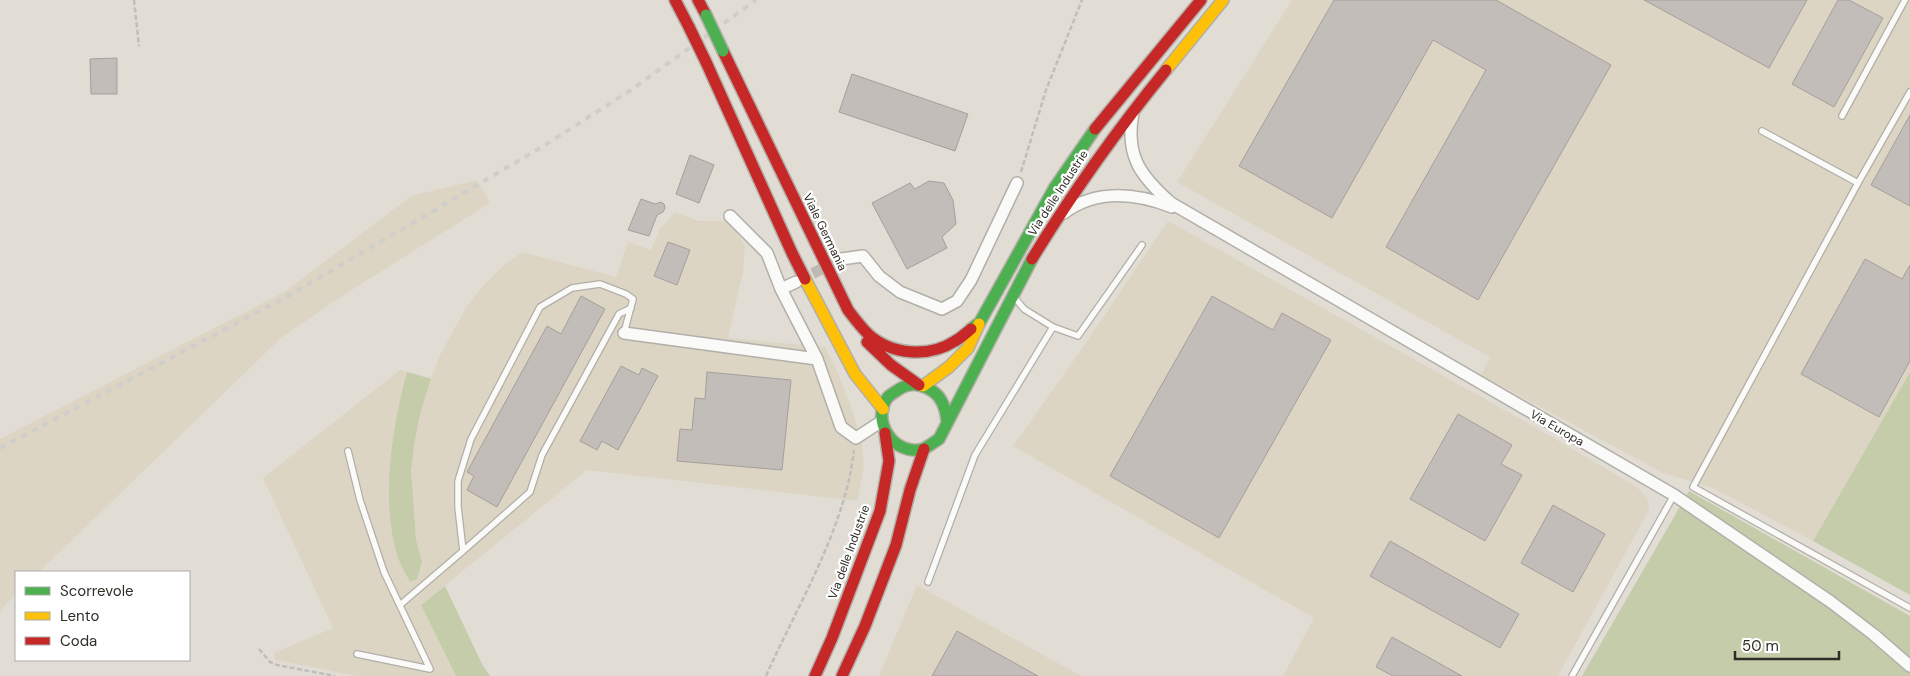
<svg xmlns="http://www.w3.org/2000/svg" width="1910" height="676" viewBox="0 0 1910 676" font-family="'DM Sans',sans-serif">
<rect width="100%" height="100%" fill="#e1ddd4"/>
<path fill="#dcd5c4" d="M 1292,0 L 1910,0 L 1910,372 L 1813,541 L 1713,488 L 1663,473 L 1481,375 L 1490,357 L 1177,182 Z
M 477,180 L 490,203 L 342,296 L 281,338 L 39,572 L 16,572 L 16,594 L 0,611 L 0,439 L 286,291 L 411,196 Z
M 675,212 L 699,221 L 729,221 L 745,245 L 743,272 L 728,338 L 825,347 L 837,371 L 853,412 L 862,445 L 864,467 L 857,501 L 587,470 L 421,605 L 456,676 L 357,676 L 275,660 L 274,653 L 333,628 L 263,478 L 400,370 L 431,378 L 441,353 L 467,306 L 483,286 L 501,268 L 522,252 L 616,277 L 628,242 L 651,250 L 660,229 Z
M 1168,221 L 1540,430 L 1637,487 L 1648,499 L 1649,510 L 1558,676 L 1283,676 L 1314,618 L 1013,446 L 1079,353 Z
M 917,585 L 1081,676 L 879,676 Z"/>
<path fill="#c4ccaa" d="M 407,372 L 431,379 L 421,410 L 415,439 L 411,471 L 416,540 L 422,562 L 417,579 L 410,582 C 406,574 401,566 398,558 C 380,501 392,428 407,372 Z
M 1910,372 L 1910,595 L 1813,541 Z
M 1689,491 L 1910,616 L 1910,676 L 1582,676 Z
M 445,586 L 482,664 L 490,676 L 456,676 L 421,605 Z"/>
<path fill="#c2bdb8" stroke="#a49f9b" d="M 1334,0 L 1496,0 L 1611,65 L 1478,300 L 1386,247 L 1486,70 L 1433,40 L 1332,218 L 1239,166 Z
M 1644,0 L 1807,0 L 1769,68 Z
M 1838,0 L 1849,0 L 1883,18 L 1834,107 L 1792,84 Z
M 117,58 L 117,94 L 91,94 L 90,59 Z
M 852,74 L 968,114 L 955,151 L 839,112 Z
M 1910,115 L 1910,206 L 1871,185 Z
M 690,155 L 714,165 L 699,203 L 676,194 Z
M 929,181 L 944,183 L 953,200 L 956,224 L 942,237 L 947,248 L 907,269 L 872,203 L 910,183 L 915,189 Z
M 641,199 L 655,204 L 661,202 L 664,204 L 665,208 L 663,212 L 657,215 L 649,236 L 628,230 Z
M 668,242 L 690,250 L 677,285 L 654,276 Z
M 1865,259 L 1902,279 L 1910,265 L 1910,361 L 1879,417 L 1801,374 Z
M 581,296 L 605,309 L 497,507 L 467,490 L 474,476 L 467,472 L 547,326 L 561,334 Z
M 1212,296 L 1273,330 L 1282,313 L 1331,340 L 1219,538 L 1110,476 Z
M 621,366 L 639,375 L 642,368 L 658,376 L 618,450 L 602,441 L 597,450 L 580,441 Z
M 707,372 L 791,380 L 782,470 L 677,461 L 680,429 L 692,430 L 695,398 L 705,399 Z
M 1458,414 L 1512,445 L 1501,464 L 1522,475 L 1485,541 L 1410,499 Z
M 1553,505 L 1605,534 L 1573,592 L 1521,563 Z
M 1390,541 L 1519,614 L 1500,648 L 1370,576 Z
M 957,631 L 1038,676 L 932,676 Z
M 1392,637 L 1462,676 L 1393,676 L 1376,667 Z"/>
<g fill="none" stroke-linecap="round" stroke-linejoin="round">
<path stroke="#bebab1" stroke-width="11" stroke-dasharray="11 5.5" stroke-linecap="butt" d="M 798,281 L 841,259"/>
<defs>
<path id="lane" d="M 1842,116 L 1905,0
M 1762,131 L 1858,183 L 1693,487 L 1910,608
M 1858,183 L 1910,92
M 1014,297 L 1024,309 L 1053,327
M 348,451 L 360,500 L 384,572 L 430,669 L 357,654
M 463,551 L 530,492 L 542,455 L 619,314 L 631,308
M 928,582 L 975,455 L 1053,327 L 1078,336 L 1142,245
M 400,605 L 463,551 L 458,507 L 458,481 L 471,439 L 540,307 L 572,288 L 600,284 L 626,294 L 633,299 L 624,333
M 1572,676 L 1674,495"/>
<path id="street" d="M 1133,113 C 1125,155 1140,176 1171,203 L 1674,495 L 1831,602 L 1873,634 L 1910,666
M 1064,213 C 1096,189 1136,193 1172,207
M 730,216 L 767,253 L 781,289
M 841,259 L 863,256 L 879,276 L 900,292 L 942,309 L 957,301 L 971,280 L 1017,183
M 796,282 L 781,289 L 817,359
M 624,333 L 817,359 L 841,427 L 856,438 L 882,421"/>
<path id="fast" d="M 971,329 L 980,322 L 1055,187 L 1095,129
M 947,422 C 946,407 941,394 927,388 C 917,383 906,384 898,390 C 895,392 891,394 888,397 C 870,420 894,457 923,449 C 928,447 934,442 939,439 L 1032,259"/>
<path id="slow" d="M 1166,70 L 1223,0
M 805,279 L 855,374 L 883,409
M 923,386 L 949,367 L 968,348 L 979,324"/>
<path id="jam" d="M 675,0 L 689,27
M 698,0 L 706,15
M 723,51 L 848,310 C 854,318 861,327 868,334 C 891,355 929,358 955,341 C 961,338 966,333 971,329
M 706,62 L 792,253 L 805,279
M 1095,129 L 1201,0
M 1032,259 C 1073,192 1117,130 1166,70
M 867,342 L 891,365 L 919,385
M 815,676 L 832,638 L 880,511 L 889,461 L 885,433
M 842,676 L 865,626 L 896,545 L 910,490 L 924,449"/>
</defs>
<use href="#lane" stroke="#b2afa8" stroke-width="8"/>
<use href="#street" stroke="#b2afa8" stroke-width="14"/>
<use href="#fast" stroke="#b2afa8" stroke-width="14"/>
<use href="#slow" stroke="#b2afa8" stroke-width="14"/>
<use href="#jam" stroke="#b2afa8" stroke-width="14"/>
<path stroke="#c0bebc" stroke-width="2.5" stroke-dasharray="5 2.5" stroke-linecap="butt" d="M 134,0 L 139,46
M 1021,172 L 1046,90 L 1082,0
M 259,649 L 270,662 L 277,665 L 335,676
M 766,676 C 798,604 845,529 854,450"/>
<use href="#lane" stroke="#fafaf9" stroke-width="5.5"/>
<use href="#street" stroke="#fafaf9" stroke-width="11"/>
<use href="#fast" stroke="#4caf50" stroke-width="11"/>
<use href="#slow" stroke="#ffc107" stroke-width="11"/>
<use href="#jam" stroke="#c62828" stroke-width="11"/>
<path stroke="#cfcecb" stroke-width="4" stroke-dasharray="6 6" stroke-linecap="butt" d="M 0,448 L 288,296 L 469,190 L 545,145 L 631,90 L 756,0"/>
<defs>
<path id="fast-bridge" d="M 706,15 L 723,51"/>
<path id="jam-bridge" d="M 689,27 L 706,62"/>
</defs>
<use href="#fast-bridge" stroke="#b2afa8" stroke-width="14" stroke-linecap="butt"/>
<use href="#jam-bridge" stroke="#b2afa8" stroke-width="14" stroke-linecap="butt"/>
<use href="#fast-bridge" stroke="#4caf50" stroke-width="11"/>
<use href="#jam-bridge" stroke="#c62828" stroke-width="11"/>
</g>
<g text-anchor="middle" stroke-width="4.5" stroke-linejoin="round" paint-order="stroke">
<g font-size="12" fill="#302d27" stroke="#fff">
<text transform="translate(1058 193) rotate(-57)" y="4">Via delle Industrie</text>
<text transform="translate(825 232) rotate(64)" y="4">Viale Germania</text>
<text transform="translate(1557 428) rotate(30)" y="4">Via Europa</text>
<text transform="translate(849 552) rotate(-70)" y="4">Via delle Industrie</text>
</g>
</g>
<rect x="15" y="571" width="175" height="90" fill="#ffffff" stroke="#acaba9"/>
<rect x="25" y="587" width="25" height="8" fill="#4caf50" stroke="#acaba9"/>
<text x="60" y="596" font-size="15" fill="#302d27">Scorrevole</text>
<rect x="25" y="612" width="25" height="8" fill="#ffc107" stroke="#acaba9"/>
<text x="60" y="621" font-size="15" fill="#302d27">Lento</text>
<rect x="25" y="637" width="25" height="8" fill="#c62828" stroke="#acaba9"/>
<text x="60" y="646" font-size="15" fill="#302d27">Coda</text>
<path d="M1735 651v8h104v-8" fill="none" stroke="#302d27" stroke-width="2.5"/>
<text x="1742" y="651" font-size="15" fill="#302d27" stroke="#ffffff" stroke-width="4" paint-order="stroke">50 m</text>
</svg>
